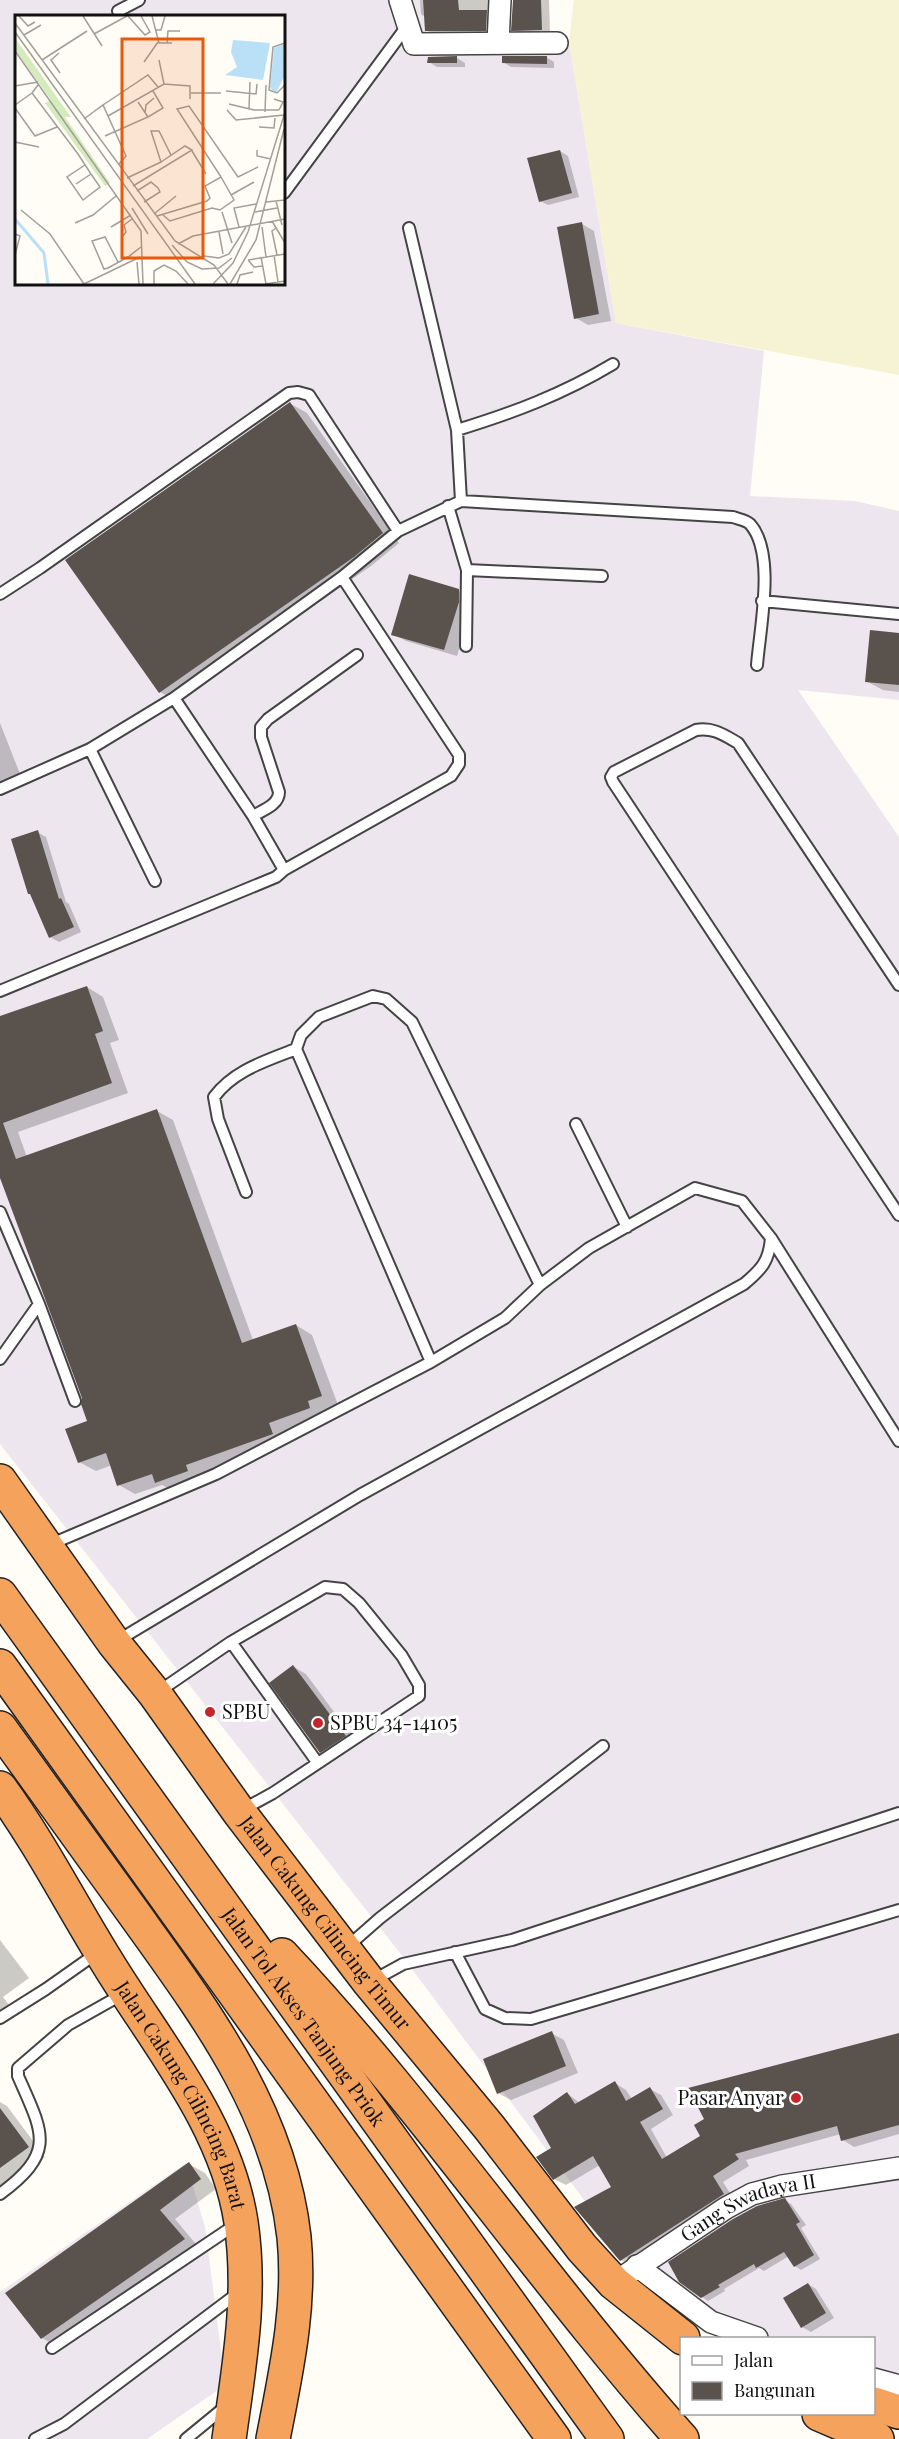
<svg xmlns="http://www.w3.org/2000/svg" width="899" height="2439" viewBox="0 0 899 2439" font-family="'Playfair Display',serif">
<rect width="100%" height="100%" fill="#fffdf5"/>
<path fill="#eee6ef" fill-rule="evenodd" d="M 0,0 L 421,0 L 430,49 L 502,35 L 569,41 L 616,323 L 764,351 L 750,496 L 855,501 L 899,511 L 899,700 L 798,690 L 899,837 L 899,2398 L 874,2390 L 874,2338 L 736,2338 L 640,2275 L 400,1953 L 0,1444 ZM 16,16 L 284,16 L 284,284 L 16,284 Z
M 186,2163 L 205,2227 L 222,2358 L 218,2390 L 147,2439 L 0,2439 L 0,2292 Z"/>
<path fill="#f6f3d4" d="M 574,0 L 899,0 L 899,375 L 616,323 L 569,41 Z"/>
<path fill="#0003" d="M 420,0 L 497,0 L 494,35 L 434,35 L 426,30 L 425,17 L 421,14 Z
M 513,0 L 549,0 L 550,34 L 521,34 L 513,30 Z
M 546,57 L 554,62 L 554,68 L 511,67 L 503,62 Z
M 457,58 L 465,63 L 465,67 L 437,67 L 429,62 Z
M 560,151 L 568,156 L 579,197 L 548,205 L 540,201 Z
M 582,224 L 594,231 L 611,321 L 588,325 L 576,318 Z
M 291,404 L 307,413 L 399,543 L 371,566 L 177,701 L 160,692 Z
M 459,591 L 471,598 L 471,610 L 457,656 L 406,641 L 393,634 Z
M 899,634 L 899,692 L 883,690 L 866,681 Z
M 0,723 L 24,784 L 0,793 Z
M 37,832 L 46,837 L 66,902 L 69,904 L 81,932 L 59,942 L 50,937 Z
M 87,987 L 103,997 L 119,1040 L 110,1043 L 128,1093 L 18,1132 L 27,1157 L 157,1111 L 173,1120 L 253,1340 L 296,1325 L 312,1335 L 338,1405 L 323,1410 L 326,1417 L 285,1432 L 289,1443 L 201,1474 L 204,1480 L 173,1491 L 162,1485 L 135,1494 L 119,1485 L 112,1465 L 96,1471 L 79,1462 L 89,1422 L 84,1398 L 0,1174 L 0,1018 Z
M 294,1667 L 306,1674 L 357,1743 L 333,1759 L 321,1752 Z
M 0,1940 L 29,1978 L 3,1997 L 16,2014 L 0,2026 Z
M 551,2033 L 564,2040 L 578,2073 L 511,2100 L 498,2093 Z
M 899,2034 L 899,2134 L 854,2147 L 843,2140 L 841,2134 L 746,2160 L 749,2166 L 723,2182 L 735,2201 L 632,2267 L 621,2260 L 613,2187 L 600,2165 L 566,2185 L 554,2179 L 553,2148 L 568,2094 L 580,2103 L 615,2083 L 626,2090 L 632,2099 L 650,2089 L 661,2095 L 673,2115 L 651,2129 L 667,2158 Z
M 0,2102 L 7,2106 L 45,2157 L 0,2190 Z
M 189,2164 L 205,2173 L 216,2189 L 175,2219 L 200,2249 L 58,2347 L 42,2338 Z
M 784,2200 L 791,2204 L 806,2225 L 801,2228 L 820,2259 L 801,2270 L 795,2266 L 789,2256 L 764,2271 L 759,2268 L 724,2289 L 725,2291 L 708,2301 L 702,2297 Z
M 808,2284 L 816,2289 L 834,2318 L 811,2332 L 802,2327 Z"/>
<path fill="#5a524d" d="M 423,0 L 458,0 L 459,10 L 487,10 L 486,31 L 425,31 Z
M 513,0 L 541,0 L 542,30 L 511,31 Z
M 457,56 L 457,63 L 427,63 L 428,57 Z
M 502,56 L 547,56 L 547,64 L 502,63 Z
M 560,150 L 572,193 L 539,202 L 527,158 Z
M 582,222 L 599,314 L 574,319 L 557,227 Z
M 290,402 L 383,533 L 354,557 L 159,693 L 65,560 Z
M 409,574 L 459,589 L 459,602 L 444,650 L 391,635 Z
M 870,630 L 899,633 L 899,685 L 865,682 Z
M 38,830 L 59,899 L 61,898 L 74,927 L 49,938 L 30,894 L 28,894 L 11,839 Z
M 87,986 L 103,1031 L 95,1034 L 112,1083 L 3,1123 L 16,1159 L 157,1109 L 242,1343 L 296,1324 L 322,1396 L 308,1401 L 310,1408 L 269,1423 L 273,1434 L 186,1465 L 188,1471 L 155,1483 L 152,1474 L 117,1486 L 106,1453 L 78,1463 L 65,1429 L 87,1421 L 81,1404 L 82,1398 L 0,1178 L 0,1016 Z
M 293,1665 L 346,1736 L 320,1753 L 269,1683 Z
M 552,2031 L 566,2066 L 497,2094 L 483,2059 Z
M 899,2033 L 899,2125 L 841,2141 L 837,2126 L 735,2154 L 739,2159 L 713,2176 L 724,2194 L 620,2261 L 574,2207 L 611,2187 L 593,2156 L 553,2180 L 536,2157 L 551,2148 L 533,2116 L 567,2092 L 575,2104 L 615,2081 L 626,2101 L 650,2087 L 663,2109 L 640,2122 L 662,2159 L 700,2136 L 694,2125 L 704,2119 L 688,2088 Z
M 0,2108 L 29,2147 L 0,2168 Z
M 189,2162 L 201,2179 L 160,2210 L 185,2239 L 41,2339 L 5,2293 Z
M 785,2198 L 800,2222 L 796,2224 L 814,2255 L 794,2267 L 784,2252 L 756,2268 L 754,2264 L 718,2285 L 720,2287 L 701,2298 L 679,2282 L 668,2262 L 733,2219 L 757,2206 Z
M 808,2283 L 826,2313 L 801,2328 L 783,2298 Z"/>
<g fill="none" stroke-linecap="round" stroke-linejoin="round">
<defs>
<path id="lane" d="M 118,11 L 139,0
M 284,193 L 407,26
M 409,228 L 457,430 L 461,501
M 457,430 C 513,413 563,394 613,364
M 448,506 L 467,570 L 466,646
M 467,570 L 602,576
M 0,594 L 40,568 L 289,393 L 298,392 L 309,395 L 398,531
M 762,601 L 899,614
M 90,749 L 155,881
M 0,789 L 90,749 L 174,698 L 342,577 L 398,531 L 461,501 L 733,517 C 738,519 746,520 750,524 C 776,553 760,627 757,665
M 253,816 C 263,810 279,805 279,792 L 261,737 L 261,727 L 268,719 L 357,655
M 284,870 L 451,776 L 459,764 L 459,755 L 342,577
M 899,985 L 738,743 C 724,735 713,727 696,730 L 614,772 L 611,777 L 613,782 L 899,1215
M 0,991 L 276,877 L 284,870 L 253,816 L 174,698
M 576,1124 L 627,1227
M 246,1192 L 218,1119 L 214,1097 C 234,1070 266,1061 296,1049
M 0,1212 L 39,1304 L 0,1359
M 771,1238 L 899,1441
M 39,1304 L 75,1401
M 49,1545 L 216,1474 L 431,1362 L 296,1049 L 301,1035 L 319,1017 L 373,996 L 386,999 L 412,1022 L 540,1285
M 117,1641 L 360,1495 L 744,1284 C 762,1269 769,1261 771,1238 L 742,1201 L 695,1188 L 589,1248 L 540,1285 L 505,1318 L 431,1362
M 231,1642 L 317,1762
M 158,1692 L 231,1642 L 325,1587 L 343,1589 L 359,1603 L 402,1656 L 419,1685 L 419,1696 L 273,1793 L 242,1810
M 347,1947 L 380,1918 L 603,1746
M 455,1952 L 485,2009 L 505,2018 L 531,2019 L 899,1910
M 372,1981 L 403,1964 L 512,1940 L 899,1813
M 0,2018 L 46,1989 L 97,1953
M 0,2194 C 57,2152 43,2133 18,2076 L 18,2068 L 68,2025 L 123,1994
M 52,2348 L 235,2225
M 35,2439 L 64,2424 L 238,2293
M 186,2439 L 225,2407"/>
<g id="street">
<path d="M 400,0 L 414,44 L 557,43"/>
<path d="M 498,43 L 500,0"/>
<path d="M 637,2266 L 711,2322 L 757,2338"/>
<path id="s1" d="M 614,2283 L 726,2208 L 752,2194 L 782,2186 L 899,2168"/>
<path d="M 874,2379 L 899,2386"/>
</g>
<g id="highway">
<path id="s2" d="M 0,1481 L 114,1643 L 155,1694 L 239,1812 L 369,1982 L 489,2127 L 582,2248 L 614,2283 L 683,2338"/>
<path id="s3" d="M 0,1595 L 607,2439"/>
<path d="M 0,1666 L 554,2439"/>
<path d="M 0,1728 C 45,1790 90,1853 135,1915 C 206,2014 280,2112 294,2237 C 301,2305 286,2372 273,2439"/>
<path id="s4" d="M 0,1788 C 40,1843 71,1904 107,1962 C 157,2044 226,2124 241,2222 C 252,2296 239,2366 229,2439"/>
<path d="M 282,1955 C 425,2107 543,2283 682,2439"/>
<path d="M 874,2404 L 899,2412"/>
<path d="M 819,2414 L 877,2439"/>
</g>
</defs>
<use href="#lane" stroke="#444" stroke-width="14"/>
<use href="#street" stroke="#444" stroke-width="24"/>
<use href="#highway" stroke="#222" stroke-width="36"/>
<use href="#lane" stroke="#fff" stroke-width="10"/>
<use href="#street" stroke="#fff" stroke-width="21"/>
<use href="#highway" stroke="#f5a25d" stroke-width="33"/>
</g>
<g fill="#c4262e" stroke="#fff" stroke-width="2">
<circle cx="210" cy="1712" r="6"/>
<circle cx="318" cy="1723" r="6"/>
<circle cx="796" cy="2098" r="6"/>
</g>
<g text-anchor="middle" stroke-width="6" stroke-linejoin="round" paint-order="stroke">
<g font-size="20" fill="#111" stroke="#fff" text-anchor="start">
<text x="222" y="1719">SPBU</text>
<text x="330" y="1730">SPBU 34-14105</text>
<text x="784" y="2105" text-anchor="end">Pasar Anyar</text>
</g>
<g font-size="20" fill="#111" stroke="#fff">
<text dy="7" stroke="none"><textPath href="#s2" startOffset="549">Jalan Cakung Cilincing Timur</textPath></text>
<text dy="7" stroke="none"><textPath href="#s3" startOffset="520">Jalan Tol Akses Tanjung Priok</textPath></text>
<text dy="7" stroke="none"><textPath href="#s4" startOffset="358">Jalan Cakung Cilincing Barat</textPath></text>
<text dy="7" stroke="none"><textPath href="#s1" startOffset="156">Gang Swadaya II</textPath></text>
</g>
</g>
<g transform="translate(15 15)">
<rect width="270" height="270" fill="#fffdf5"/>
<path d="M 0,23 L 56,102 L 50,102 L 95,168 L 90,171 L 30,88 L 36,85 L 0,35 Z" fill="#d5ebbd"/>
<path d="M 218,25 L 255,28 L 248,65 L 210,60 L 222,52 L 216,37 ZM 270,29 L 270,60 L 261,78 L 255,73 L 259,33 Z" fill="#b9e0f7"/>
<path fill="none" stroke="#b9e0f7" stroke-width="3" d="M 0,204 L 29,238 L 33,269"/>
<path fill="none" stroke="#a09f9a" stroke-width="1.5" d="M 4,1 L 13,11 L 20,7M 68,1 L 87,31M 113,1 L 130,20 L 135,17 L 126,1M 137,1 L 144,28 L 157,28M 0,8 L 160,226 L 199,250 L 213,269M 141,15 L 146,15 L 150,1M 0,17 L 180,269M 79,19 L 112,1M 9,20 L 26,10M 152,28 L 153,16 L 165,16M 270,28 L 258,32 L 254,75 L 262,78 L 270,70M 0,36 L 126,216 L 128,269M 44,38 L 36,45 L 45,58M 27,45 L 72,16M 144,45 L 149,69M 129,47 L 143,27M 23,70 L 17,78 L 63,139 L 76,159 L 85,172 L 68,185 L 52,162 L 70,150M 0,71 L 23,67M 211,76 L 241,79 L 242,69M 176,78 L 206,78M 259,84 L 268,87 L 264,95M 214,89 L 239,95 L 264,95M 0,90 L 17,78M 88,90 L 133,60 L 143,72M 0,93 L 20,121 L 42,112M 234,94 L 235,67M 212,95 L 221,105 L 269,100M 250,97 L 251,70M 130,98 L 131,90 L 139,83M 93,101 L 149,69 L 175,71 L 175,84M 133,102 L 148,93 L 138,76M 69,104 L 88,90 L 111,141 L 103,150M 244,112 L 259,113 L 260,103M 90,121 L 133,102 L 123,87M 0,127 L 24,132M 242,135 L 242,141 L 256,144M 177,136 L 191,159M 206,162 L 162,94 L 174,91 L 223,162 L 243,152M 112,163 L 146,147 L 136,116 L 144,116 L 156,140M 61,169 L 76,159M 118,171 L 177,135 L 170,131 L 146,147M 122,176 L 136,167 L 143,173 L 145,177 L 129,187M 216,180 L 239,167M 261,186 L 267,210M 251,187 L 270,185M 117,193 L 133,219M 6,195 L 35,219 L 69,269 L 125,242M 207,197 L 217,228M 240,197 L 262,193M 139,199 L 161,181M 142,201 L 192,186 L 195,183 L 190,171 L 206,162 L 219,185 L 205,195 L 197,193 L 155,206 L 148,200M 257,206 L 270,228M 60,208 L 78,200 L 101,181M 96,212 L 116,200M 224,212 L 219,193 L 241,189M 247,212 L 251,242M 261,213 L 257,216 L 262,240M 204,217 L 208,239M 0,219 L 5,221 L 0,240M 107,222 L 111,217 L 109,210 L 117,204M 163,229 L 178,221 L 270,204M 157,230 L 172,247 L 187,254 L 204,253 L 217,243M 259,240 L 263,267M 189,241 L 204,243 L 214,239 L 231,212M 246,242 L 251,269M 233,245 L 270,239M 233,245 L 239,252 L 248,251M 103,247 L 90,222 L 77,226 L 89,254 L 93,253 L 113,242 L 126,232M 122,247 L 124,269M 139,269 L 139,256 L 149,250 L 161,256 L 173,269M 198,269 L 218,248 L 233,217 L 270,97M 215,269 L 241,225 L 269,114M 222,269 L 225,260 L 238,257M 250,269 L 270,266"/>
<path fill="#e8590c" fill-opacity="0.15" stroke="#e8590c" stroke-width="3" d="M 107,24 L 188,24 L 188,243 L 107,243 Z"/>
<rect width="270" height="270" fill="none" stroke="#111" stroke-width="3"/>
</g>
<rect x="680" y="2337" width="195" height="78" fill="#ffffff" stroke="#a0a0a0" stroke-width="1.5"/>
<rect x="692" y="2356" width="30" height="9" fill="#ffffff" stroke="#a0a0a0" stroke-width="1.5"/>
<text x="734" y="2367" font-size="18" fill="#111111">Jalan</text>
<rect x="692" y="2382" width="30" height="18" fill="#5a524d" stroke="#a0a0a0" stroke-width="1.5"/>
<text x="734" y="2397" font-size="18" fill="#111111">Bangunan</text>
</svg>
